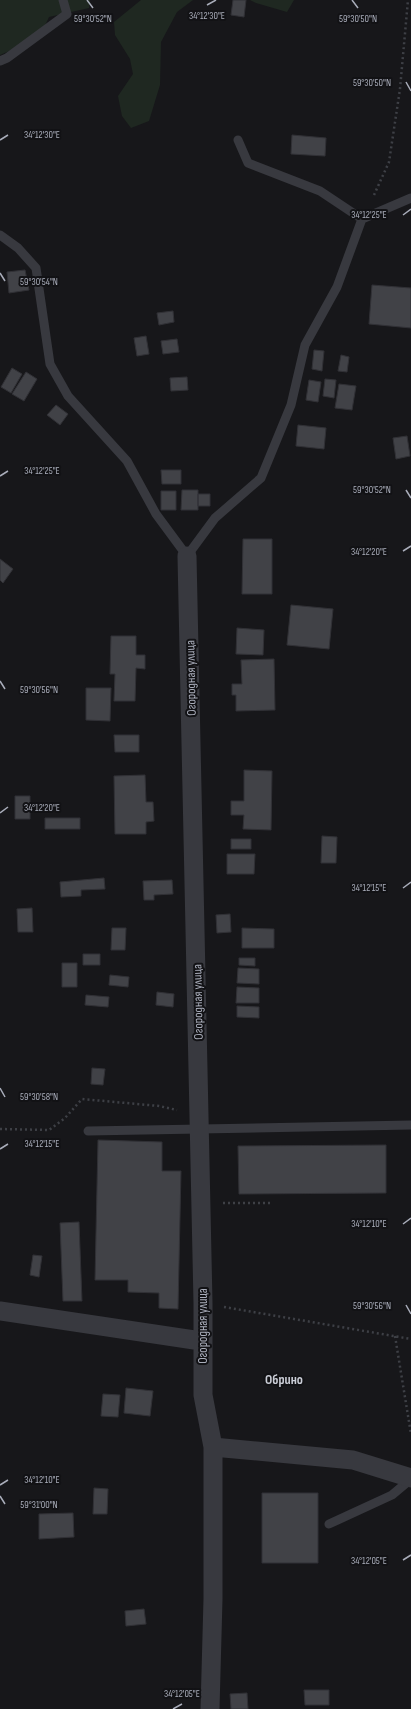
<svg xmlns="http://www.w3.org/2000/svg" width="411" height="1709" viewBox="0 0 411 1709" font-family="'Sofia Sans Condensed',sans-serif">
<rect width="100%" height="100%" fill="#17171a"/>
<path fill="#1f2821" d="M 0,0 L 90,0 L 89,8 L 49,17 L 39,38 L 0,55 Z
M 141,0 L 193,0 L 177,12 L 161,42 L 160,85 L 149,121 L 131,128 L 122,116 L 118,96 L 133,74 L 130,59 L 115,35 L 114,22 Z
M 250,0 L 294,0 L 287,12 L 256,3 Z"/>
<path fill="#414247" stroke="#313136" d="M 233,0 L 246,0 L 244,17 L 231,15 Z
M 292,135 L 326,138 L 325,156 L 291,154 Z
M 25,270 L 29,290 L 9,293 L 7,272 Z
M 372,285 L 411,288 L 411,328 L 369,324 Z
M 173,311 L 174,322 L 159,325 L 157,313 Z
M 146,336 L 149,354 L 137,356 L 134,338 Z
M 177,339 L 179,352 L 163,354 L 161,341 Z
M 314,350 L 324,351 L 322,371 L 312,369 Z
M 341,355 L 349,357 L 347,372 L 338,371 Z
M 12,368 L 22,374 L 11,393 L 1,387 Z
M 26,372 L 37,379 L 24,401 L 12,394 Z
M 187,377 L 188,390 L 171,391 L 170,378 Z
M 325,379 L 336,380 L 334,398 L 323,396 Z
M 309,380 L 321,382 L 318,402 L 306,400 Z
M 339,384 L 356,386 L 352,410 L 335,408 Z
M 56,405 L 68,414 L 60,425 L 47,415 Z
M 298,425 L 326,428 L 324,449 L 296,446 Z
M 407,436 L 410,456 L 396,459 L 393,438 Z
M 161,470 L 181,470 L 181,484 L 162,484 Z
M 182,490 L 198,490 L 198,510 L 181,510 Z
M 161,491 L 176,491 L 176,510 L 161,510 Z
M 198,494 L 210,494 L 210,506 L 198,506 Z
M 243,539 L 272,539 L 272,594 L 242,594 Z
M 0,559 L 13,569 L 3,583 L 0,580 Z
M 291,605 L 333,609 L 329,649 L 287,645 Z
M 237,628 L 264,630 L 263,655 L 236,654 Z
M 111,636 L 136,636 L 136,655 L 145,655 L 145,669 L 136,668 L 135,701 L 114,701 L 115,674 L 110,674 Z
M 274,659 L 275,710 L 236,711 L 236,695 L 232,695 L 232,684 L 242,684 L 241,660 Z
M 86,688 L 111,688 L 110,721 L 86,720 Z
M 114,735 L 139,735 L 139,752 L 115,752 Z
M 244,770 L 272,771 L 271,830 L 243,829 L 244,815 L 231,815 L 231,801 L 244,801 Z
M 145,775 L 146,802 L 153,802 L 154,821 L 146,822 L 146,834 L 115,834 L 114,776 Z
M 15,796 L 30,796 L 30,819 L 15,819 Z
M 45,818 L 80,818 L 80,829 L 45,829 Z
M 322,836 L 337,837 L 336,863 L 321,863 Z
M 231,839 L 251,839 L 251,849 L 231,849 Z
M 227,854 L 255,854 L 254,874 L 227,874 Z
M 104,878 L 105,889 L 81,890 L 81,896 L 61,897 L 60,882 Z
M 172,880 L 173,894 L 154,895 L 154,900 L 144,900 L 143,881 Z
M 32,908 L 33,932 L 18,932 L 17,909 Z
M 230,914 L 231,932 L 217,933 L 216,915 Z
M 112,928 L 126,928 L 125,950 L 111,950 Z
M 242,928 L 274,929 L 274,948 L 242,948 Z
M 83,954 L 100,954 L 100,965 L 83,965 Z
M 239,958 L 255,958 L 255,966 L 239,965 Z
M 62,963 L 77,963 L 77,987 L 62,987 Z
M 238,968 L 259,969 L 259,984 L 237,983 Z
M 110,975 L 129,977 L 128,987 L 109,985 Z
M 237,987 L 259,988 L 259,1003 L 236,1003 Z
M 157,992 L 174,994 L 173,1007 L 156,1005 Z
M 86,995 L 109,997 L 108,1007 L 85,1005 Z
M 237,1006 L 259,1007 L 259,1018 L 237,1017 Z
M 92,1068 L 105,1069 L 103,1085 L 91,1084 Z
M 98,1140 L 162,1142 L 162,1171 L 181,1171 L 178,1309 L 159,1308 L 159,1293 L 128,1292 L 128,1280 L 95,1280 Z
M 386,1145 L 386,1193 L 239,1194 L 238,1146 Z
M 79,1222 L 82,1301 L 63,1301 L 60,1223 Z
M 33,1255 L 42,1256 L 39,1277 L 30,1275 Z
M 126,1388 L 153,1391 L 150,1416 L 124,1413 Z
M 103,1394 L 120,1395 L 118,1417 L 101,1416 Z
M 94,1488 L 108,1489 L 107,1514 L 93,1514 Z
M 262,1493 L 318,1493 L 318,1563 L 262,1563 Z
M 73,1513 L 74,1537 L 39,1539 L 39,1514 Z
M 144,1609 L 146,1624 L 126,1626 L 125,1611 Z
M 304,1690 L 329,1690 L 329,1705 L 305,1705 Z
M 247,1693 L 248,1709 L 231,1709 L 230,1694 Z"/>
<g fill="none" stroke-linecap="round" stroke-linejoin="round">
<path stroke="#3e4046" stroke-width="2.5" stroke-dasharray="2 3" stroke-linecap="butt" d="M 374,195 L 389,162 L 400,89 L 408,0
M 0,1129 L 49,1130 L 65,1118 L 82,1099 L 159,1106 L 177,1110
M 223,1203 L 271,1203
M 224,1307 L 411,1339
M 395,1336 L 411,1434"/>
<path stroke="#38393f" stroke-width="9" d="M 0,61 L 7,58 L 67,14 L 63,0
M 238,140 L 248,163 L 320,191 L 362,219
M 0,235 L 18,248 L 36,268 L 50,364 L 68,396 L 127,461 L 156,514 L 187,556 L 215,518 L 261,478 L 291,405 L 305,345 L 337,287 L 362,219 L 411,198
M 88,1131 L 411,1125
M 329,1524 L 392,1495 L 411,1479"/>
<path stroke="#38393f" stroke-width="19" d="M 187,556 L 203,1303 L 203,1395 L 213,1447 L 213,1599 L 210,1709
M 0,1311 L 201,1341
M 213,1447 L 353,1460 L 411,1478"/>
</g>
<path fill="none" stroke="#a9adba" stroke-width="1.5" d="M 87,0 L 93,8M 352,0 L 358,8M 207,5 L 216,0M 406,82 L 411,91M 0,140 L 8,135M 403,215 L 411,209M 0,273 L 5,281M 0,476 L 8,471M 406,490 L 411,498M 403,551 L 411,546M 0,681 L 5,689M 0,813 L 8,807M 403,888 L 411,882M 0,1088 L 5,1097M 0,1149 L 8,1144M 403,1224 L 411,1218M 406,1305 L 411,1314M 0,1485 L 8,1480M 0,1496 L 5,1504M 403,1560 L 411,1555M 173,1709 L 182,1704"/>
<g text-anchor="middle" stroke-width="4" stroke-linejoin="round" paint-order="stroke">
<g font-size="13" fill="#a9adba" stroke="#121215">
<text transform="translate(190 678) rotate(-91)" y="5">Огородная улица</text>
<text transform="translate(197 1002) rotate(-91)" y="5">Огородная улица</text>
<text transform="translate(202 1326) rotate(-90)" y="5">Огородная улица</text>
</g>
<g font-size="14" font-weight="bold" fill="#cacdd6" stroke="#121215">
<text x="284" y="1384">Обрино</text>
</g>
</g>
<g font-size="10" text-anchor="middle" fill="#a9adba" stroke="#121215" stroke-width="4" stroke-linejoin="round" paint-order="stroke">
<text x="207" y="19">34°12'30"E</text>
<text x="93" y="22">59°30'52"N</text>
<text x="358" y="22">59°30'50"N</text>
<text x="372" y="86">59°30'50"N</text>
<text x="42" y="138">34°12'30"E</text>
<text x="369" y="218">34°12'25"E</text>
<text x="39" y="285">59°30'54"N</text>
<text x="42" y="474">34°12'25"E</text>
<text x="372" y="493">59°30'52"N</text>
<text x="369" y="555">34°12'20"E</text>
<text x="39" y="693">59°30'56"N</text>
<text x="42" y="811">34°12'20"E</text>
<text x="369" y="891">34°12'15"E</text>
<text x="39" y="1100">59°30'58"N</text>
<text x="42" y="1147">34°12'15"E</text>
<text x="369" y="1227">34°12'10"E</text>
<text x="372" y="1309">59°30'56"N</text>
<text x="42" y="1483">34°12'10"E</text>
<text x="39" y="1508">59°31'00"N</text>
<text x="369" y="1564">34°12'05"E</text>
<text x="182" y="1697">34°12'05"E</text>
</g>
</svg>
